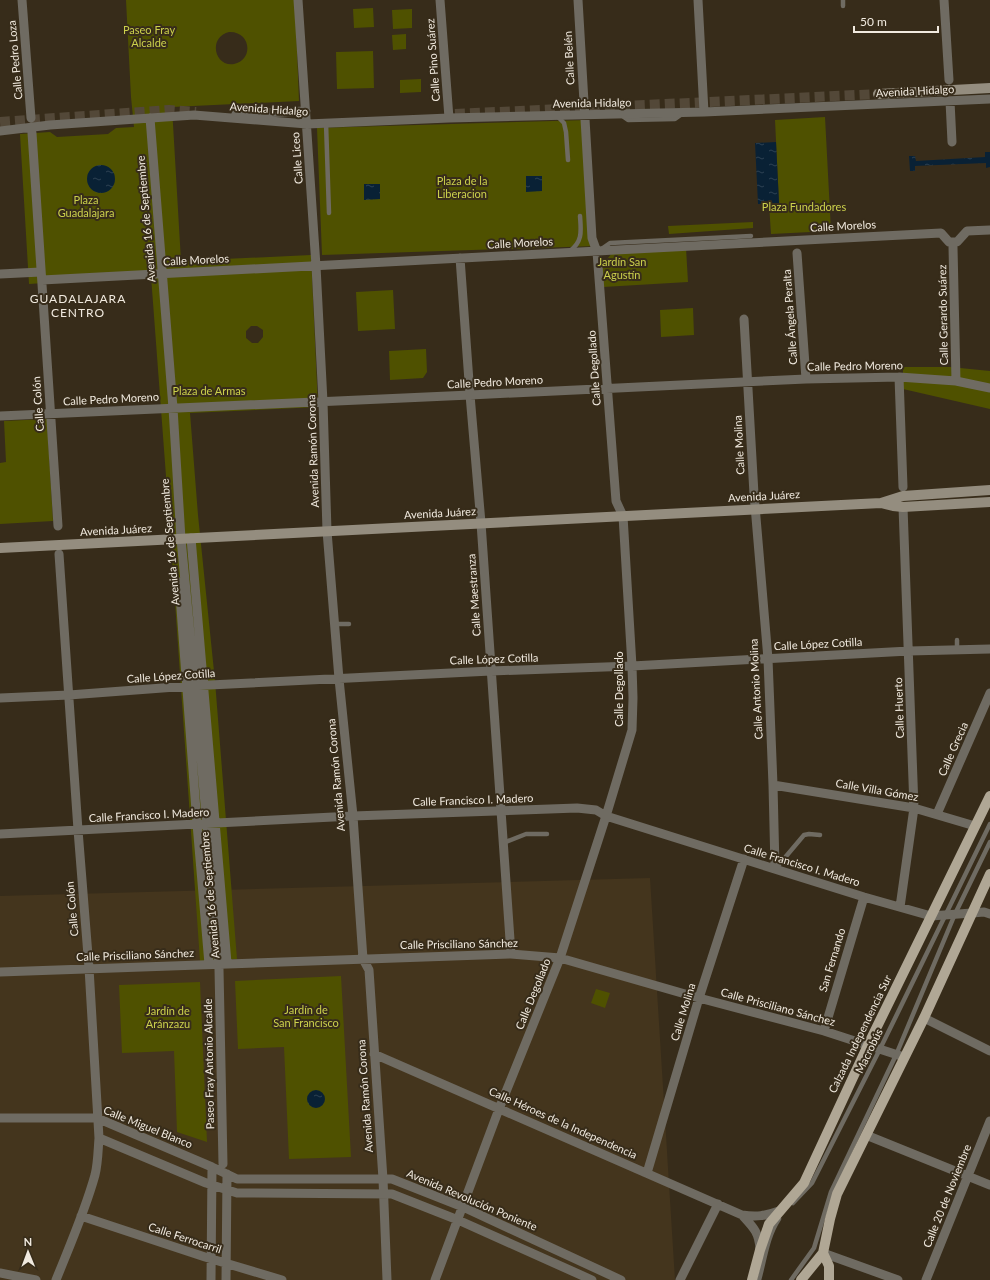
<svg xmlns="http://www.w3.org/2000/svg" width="990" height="1280" viewBox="0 0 990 1280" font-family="Lato,sans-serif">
<defs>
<pattern id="water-ripples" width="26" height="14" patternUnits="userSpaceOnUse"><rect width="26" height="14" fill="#092135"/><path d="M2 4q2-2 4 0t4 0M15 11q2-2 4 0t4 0" fill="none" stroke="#2d4152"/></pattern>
</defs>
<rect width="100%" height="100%" fill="#372c1a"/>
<path fill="#44351d" d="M 650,878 L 675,1280 L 0,1280 L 0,896 Z"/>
<path fill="#4f5100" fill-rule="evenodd" d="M 126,0 L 295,0 L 299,101 L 172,107 L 181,261 L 311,255 L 318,407 L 190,413 L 198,515 L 215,681 L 237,959 L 200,961 L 169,516 L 151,276 L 29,284 L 20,134 L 50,132 L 57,137 L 108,134 L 116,128 L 134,127 L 131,97 ZM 229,32 C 251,31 254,60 234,64 C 214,67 208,37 229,32 ZM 251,326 L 257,326 L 263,330 L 263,337 L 258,343 L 252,343 L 246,338 L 246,331 Z
M 373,8 L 374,27 L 354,28 L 353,9 Z
M 412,9 L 412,28 L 393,29 L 392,10 Z
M 406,34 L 406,49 L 393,50 L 392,35 Z
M 373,51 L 374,88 L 337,89 L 336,52 Z
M 421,79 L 421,92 L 400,93 L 400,80 Z
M 825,117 L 831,231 L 771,234 L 769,204 L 779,203 L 775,120 Z
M 588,120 L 596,246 L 322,255 L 317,128 Z
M 753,222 L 753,228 L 669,234 L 668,226 Z
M 686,248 L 688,282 L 603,287 L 602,265 L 613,252 Z
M 393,290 L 395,329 L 358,331 L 356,292 Z
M 693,308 L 694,335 L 661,337 L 660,310 Z
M 426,349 L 427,372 L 423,378 L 390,380 L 389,351 Z
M 903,367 L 950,367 L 990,371 L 990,409 L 903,389 Z
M 47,419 L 53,521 L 0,524 L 0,463 L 6,462 L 4,421 Z
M 341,976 L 351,1157 L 289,1159 L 284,1047 L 238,1049 L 235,981 Z
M 200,982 L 207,1142 L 177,1132 L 174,1051 L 122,1053 L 119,985 Z
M 596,989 L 610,993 L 605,1008 L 591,1003 Z"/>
<path fill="url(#water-ripples)" d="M 776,142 L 779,203 L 758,204 L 755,143 Z
M 985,152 L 990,152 L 990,167 L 986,168 L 986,163 L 915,166 L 915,171 L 910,171 L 909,156 L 915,156 L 916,161 L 985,157 Z
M87 179a14 14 0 1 1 28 0a14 14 0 1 1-28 0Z
M 526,176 L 542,176 L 542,191 L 526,192 Z
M 364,184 L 380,184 L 380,199 L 364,200 Z
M307 1099a9 9 0 1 1 18 0a9 9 0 1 1-18 0Z"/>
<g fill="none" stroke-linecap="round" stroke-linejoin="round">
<path stroke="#534838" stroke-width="10" stroke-dasharray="10 5" stroke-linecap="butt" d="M 455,114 L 878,94
M 0,122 L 169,110 L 196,112"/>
<path stroke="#6f6b62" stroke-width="4.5" d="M 843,0 L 843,6
M 621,115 L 628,120 L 675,119 L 682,114
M 557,116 L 564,123 L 566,132 L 568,160
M 326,123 L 329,213
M 600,250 L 610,243 L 751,236
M 570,251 C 583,241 581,231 580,216
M 335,624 L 349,624
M 957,640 L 957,650
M 503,843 L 526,834 L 547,834
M 777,867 L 804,835 L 809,834 L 820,835
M 793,1203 L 812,1183 L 880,1049 L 990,824
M 759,1280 C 765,1259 767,1237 779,1219
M 791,1280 L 814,1248 L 831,1192 L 896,1055 L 955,914 L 990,842"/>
<path stroke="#6f6b62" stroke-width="9" d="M 22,0 L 31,118
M 298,0 L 316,266 L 323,402 L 327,531 L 339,679 L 353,816 L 363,959 L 369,970 L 383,1179 L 387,1280
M 440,0 L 449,118
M 698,0 L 704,112
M 944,0 L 949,80
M 950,101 L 952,142
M 236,114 L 306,111
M 150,118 L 173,408 L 181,539 L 195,686 L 219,969 L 223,1164
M 0,131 L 50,125 L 194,115 L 307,124 L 449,118 L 704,112 L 990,99
M 32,133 L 58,526
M 953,247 L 956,381
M 797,253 L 806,379
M 460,258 L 470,395 L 481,523 L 511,954
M 0,274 L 41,272
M 42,280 L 941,233 L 949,242 L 957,242 L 967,231 L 990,230
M 744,319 L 754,494 L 768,659 L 773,785 L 775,868
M 899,377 L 903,487
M 0,416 L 470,395 L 806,379 L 899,377 L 956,381 L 990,388
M 191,538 L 227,963
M 179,582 L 197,824 L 209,964
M 0,698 L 69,695 L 189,686 L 491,671 L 632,666 L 909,651 L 990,649
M 773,785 L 914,808 L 975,826
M 937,814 L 990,693
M 0,834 L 353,816 L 577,808 L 596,810 L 606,816 L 864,897 L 931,916 L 972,913 L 984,912 L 990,914
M 900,907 L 914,808 L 903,507
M 0,972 L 511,954 L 560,958 L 699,998 L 824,1031 L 904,1057
M 924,1018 L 990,1051
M 824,1031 L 864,897
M 374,1054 L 742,1215 C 757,1217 765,1216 779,1211
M 0,1118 L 97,1118 L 212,1167 L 237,1179 L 392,1179 L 463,1207 L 621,1280
M 866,1135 L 990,1185
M 99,1138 L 206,1183 L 237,1193 L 392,1194 L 458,1220 L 592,1280
M 647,1173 L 699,998 L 744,859
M 742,1215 C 753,1227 759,1232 760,1249
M 81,1216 L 205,1257 L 282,1280
M 823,1253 L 898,1280
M 0,1273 L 36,1280
M 56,1280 C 70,1245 85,1211 95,1175 C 98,1163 98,1150 99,1138 L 89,968 L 78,830 L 59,554
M 211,1280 L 212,1167
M 226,1280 L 227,1174
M 435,1280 L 499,1109 L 560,958 L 606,816 L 632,730 L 633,698 L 632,666 L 623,516 L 616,501 L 597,252 L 592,238 L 578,0
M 680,1280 L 718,1204
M 926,1280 L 990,1121"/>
<path stroke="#948d7f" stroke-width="10" d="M 878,94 L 990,88
M 881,503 L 903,496 L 990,490
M 0,548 L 881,503 L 893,506 L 903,507 L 990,502"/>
<path stroke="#b0a795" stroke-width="10" d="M 823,1253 L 829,1266 L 829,1280
M 752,1280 L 760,1250 L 769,1224 L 804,1183 L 868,1045 L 990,796
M 801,1280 L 823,1253 L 830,1219 L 837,1194 L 924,1018 L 990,874"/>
</g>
<g text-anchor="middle" stroke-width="4" stroke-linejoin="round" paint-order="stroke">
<g font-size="11" fill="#ccd14c" stroke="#372c1a">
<text x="149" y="34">Paseo Fray<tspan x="149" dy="13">Alcalde</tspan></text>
<text x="462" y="185">Plaza de la<tspan x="462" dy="13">Liberacion</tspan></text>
<text x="86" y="204">Plaza<tspan x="86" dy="13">Guadalajara</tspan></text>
<text x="804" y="211">Plaza Fundadores</text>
<text x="622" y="266">Jardín San<tspan x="622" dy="13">Agustín</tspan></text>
<text x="209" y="395">Plaza de Armas</text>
<text x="306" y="1014">Jardín de<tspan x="306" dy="13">San Francisco</tspan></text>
<text x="168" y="1015">Jardín de<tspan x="168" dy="13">Aránzazu</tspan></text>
</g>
<g font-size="11" fill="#f1eadf" stroke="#372c1a">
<text transform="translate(569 58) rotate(-93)" y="4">Calle Belén</text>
<text transform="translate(15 60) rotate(-95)" y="4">Calle Pedro Loza</text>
<text transform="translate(433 60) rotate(-94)" y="4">Calle Pino Suárez</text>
<text transform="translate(915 91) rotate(-3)" y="4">Avenida Hidalgo</text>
<text transform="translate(592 103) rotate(-1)" y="4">Avenida Hidalgo</text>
<text transform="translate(269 109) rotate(4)" y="4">Avenida Hidalgo</text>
<text transform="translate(297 158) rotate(-94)" y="4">Calle Liceo</text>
<text transform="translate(146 219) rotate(-95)" y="4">Avenida 16 de Septiembre</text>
<text transform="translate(843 226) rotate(-3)" y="4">Calle Morelos</text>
<text transform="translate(520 243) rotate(-3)" y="4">Calle Morelos</text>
<text transform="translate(196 260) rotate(-3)" y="4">Calle Morelos</text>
<text transform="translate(943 315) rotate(-91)" y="4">Calle Gerardo Suárez</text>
<text transform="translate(790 317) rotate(-94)" y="4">Calle Ángela Peralta</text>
<text transform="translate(855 366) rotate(-1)" y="4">Calle Pedro Moreno</text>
<text transform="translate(594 368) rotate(-94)" y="4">Calle Degollado</text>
<text transform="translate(495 382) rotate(-3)" y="4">Calle Pedro Moreno</text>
<text transform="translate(111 399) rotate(-3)" y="4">Calle Pedro Moreno</text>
<text transform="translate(38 404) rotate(-94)" y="4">Calle Colón</text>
<text transform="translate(739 445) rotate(-93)" y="4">Calle Molina</text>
<text transform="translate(313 451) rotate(-92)" y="4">Avenida Ramón Corona</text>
<text transform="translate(764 496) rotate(-3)" y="4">Avenida Juárez</text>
<text transform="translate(440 513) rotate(-3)" y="4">Avenida Juárez</text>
<text transform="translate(116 530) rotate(-3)" y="4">Avenida Juárez</text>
<text transform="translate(170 542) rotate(-95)" y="4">Avenida 16 de Septiembre</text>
<text transform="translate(474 595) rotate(-94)" y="4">Calle Maestranza</text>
<text transform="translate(818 644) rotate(-3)" y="4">Calle López Cotilla</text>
<text transform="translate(494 659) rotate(-2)" y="4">Calle López Cotilla</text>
<text transform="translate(171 676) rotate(-4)" y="4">Calle López Cotilla</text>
<text transform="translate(619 689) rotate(-90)" y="4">Calle Degollado</text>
<text transform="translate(756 689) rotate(-93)" y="4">Calle Antonio Molina</text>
<text transform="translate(899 708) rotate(-92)" y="4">Calle Huerto</text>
<text transform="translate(953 749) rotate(-66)" y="4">Calle Grecia</text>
<text transform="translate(336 775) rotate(-95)" y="4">Avenida Ramón Corona</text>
<text transform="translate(877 790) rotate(10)" y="4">Calle Villa Gómez</text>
<text transform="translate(473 800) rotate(-2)" y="4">Calle Francisco I. Madero</text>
<text transform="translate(149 815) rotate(-3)" y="4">Calle Francisco I. Madero</text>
<text transform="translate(802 865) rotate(17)" y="4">Calle Francisco I. Madero</text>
<text transform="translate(210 895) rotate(-95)" y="4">Avenida 16 de Septiembre</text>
<text transform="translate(72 909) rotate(-95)" y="4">Calle Colón</text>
<text transform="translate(459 944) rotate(-1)" y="4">Calle Prisciliano Sánchez</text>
<text transform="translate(135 955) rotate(-2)" y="4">Calle Prisciliano Sánchez</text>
<text transform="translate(832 960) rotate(-73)" y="4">San Fernando</text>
<text transform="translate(533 994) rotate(-68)" y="4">Calle Degollado</text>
<text transform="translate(778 1007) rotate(15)" y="4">Calle Prisciliano Sánchez</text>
<text transform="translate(683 1012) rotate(-73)" y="4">Calle Molina</text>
<text transform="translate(860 1034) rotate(-64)" y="4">Calzada Independencia Sur</text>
<text transform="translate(869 1051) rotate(-64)" y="4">Macrobús</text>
<text transform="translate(209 1064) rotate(-91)" y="4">Paseo Fray Antonio Alcalde</text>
<text transform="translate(365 1096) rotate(-94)" y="4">Avenida Ramón Corona</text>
<text transform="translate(563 1123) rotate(24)" y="4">Calle Héroes de la Independencia</text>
<text transform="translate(148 1127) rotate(22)" y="4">Calle Miguel Blanco</text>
<text transform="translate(947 1196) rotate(-68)" y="4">Calle 20 de Noviembre</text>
<text transform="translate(472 1200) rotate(23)" y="4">Avenida Revolución Poniente</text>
<text transform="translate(185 1238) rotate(18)" y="4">Calle Ferrocarril</text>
</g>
<g font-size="12" letter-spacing="1" fill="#f1eadf" stroke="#372c1a">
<text x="78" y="303">GUADALAJARA<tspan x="78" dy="14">CENTRO</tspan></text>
</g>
</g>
<g transform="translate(28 1252) rotate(359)" stroke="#372c1a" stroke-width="3" paint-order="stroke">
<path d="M0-3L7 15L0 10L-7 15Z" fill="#f1eadf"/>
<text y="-6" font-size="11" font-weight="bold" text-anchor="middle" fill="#f1eadf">N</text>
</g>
<path d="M854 26v6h84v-6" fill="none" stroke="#f1eadf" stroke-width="2"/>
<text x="860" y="26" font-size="12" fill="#f1eadf" stroke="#372c1a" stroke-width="3" paint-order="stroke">50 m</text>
</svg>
